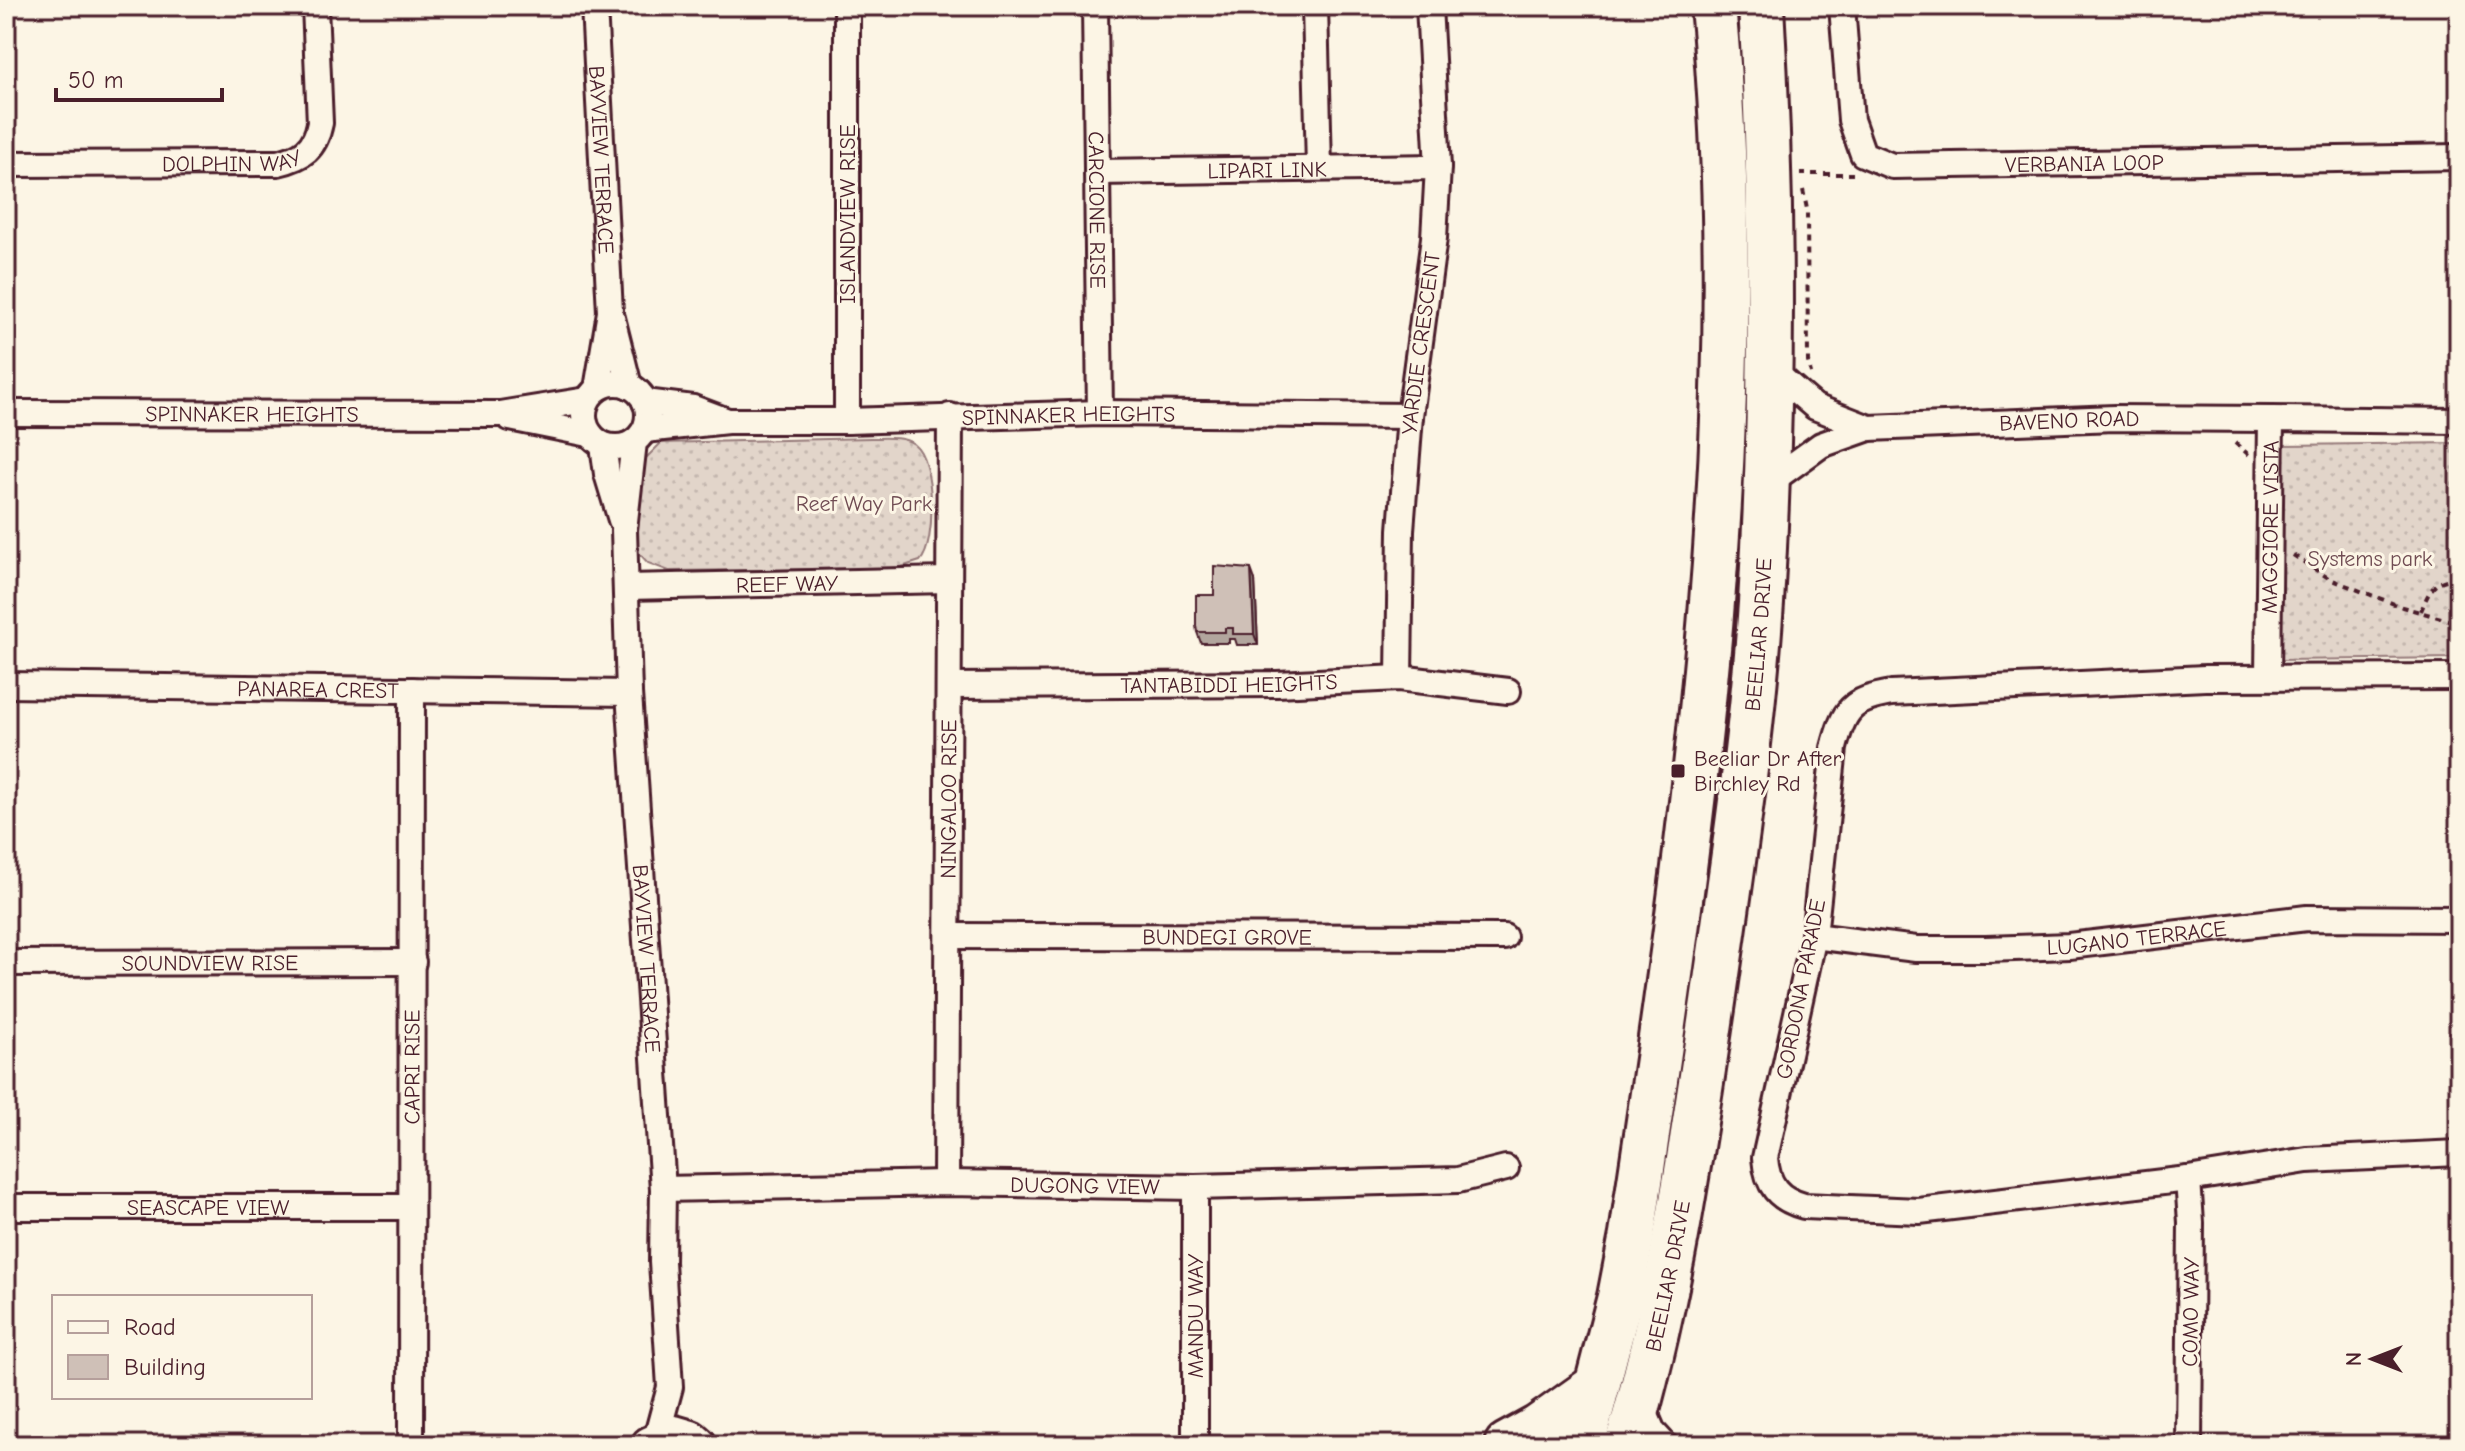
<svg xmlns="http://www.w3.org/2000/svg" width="2465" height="1451" viewBox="0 0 2465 1451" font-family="'Comic Neue',sans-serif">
<defs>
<pattern id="grass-dots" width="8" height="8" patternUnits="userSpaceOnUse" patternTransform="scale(2)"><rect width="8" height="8" fill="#e2d5ca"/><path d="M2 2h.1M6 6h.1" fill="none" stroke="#c3b6ae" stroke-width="1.8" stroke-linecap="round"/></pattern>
</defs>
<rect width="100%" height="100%" fill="#fcf5e5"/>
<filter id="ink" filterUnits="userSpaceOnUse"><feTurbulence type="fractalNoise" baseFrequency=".0125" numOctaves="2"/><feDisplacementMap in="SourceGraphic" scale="16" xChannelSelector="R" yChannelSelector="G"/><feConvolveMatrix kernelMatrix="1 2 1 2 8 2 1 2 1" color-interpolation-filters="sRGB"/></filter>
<g filter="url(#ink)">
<path fill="url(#grass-dots)" stroke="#967a7a" stroke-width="2" d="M 871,438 C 885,438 902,436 914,444 C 935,459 937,544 920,561 L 898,568 L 669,571 L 648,563 L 638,552 L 637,467 L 661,443 Z
M 2459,443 L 2459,658 L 2281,660 L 2281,445 Z"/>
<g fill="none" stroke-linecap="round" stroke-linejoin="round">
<defs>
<g id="street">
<path id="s1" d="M 594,6 L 610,312 L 597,389"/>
<path id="s2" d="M 1095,6 L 1100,413"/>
<path d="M 1315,6 L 1319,168"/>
<path id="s3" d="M 1842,6 L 1851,120 L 1863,154 L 1892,166 L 2459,157"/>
<path id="s4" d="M 6,164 L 278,163 C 303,157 315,149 320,123 L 315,6"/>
<path id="s5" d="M 1097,172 L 1438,167"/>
<path d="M 612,318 L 629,386"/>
<path d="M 1772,370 L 1815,407 L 1869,428"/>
<circle cx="616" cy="415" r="32"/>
<path d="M 645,402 L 693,408 L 725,420"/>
<path id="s6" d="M 6,413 L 500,414 L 587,400"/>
<path d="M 510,418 L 589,434"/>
<path d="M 847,421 L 847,6"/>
<path id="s7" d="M 645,430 L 727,421 L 847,421 L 1100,413 L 1410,416"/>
<path id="s8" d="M 634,442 L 624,530 L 629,693 L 663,1189 L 662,1262 L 670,1387 L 656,1439"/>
<path d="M 603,445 L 607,474 L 621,520"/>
<path id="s9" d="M 1767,484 L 1821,445 L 1869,428 L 2114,418 L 2271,419"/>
<path id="s10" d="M 627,587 L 949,580"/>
<path id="s11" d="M 2268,677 L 2271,419 L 2459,421"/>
<path d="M 2459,677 L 2205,678 L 1892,693 C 1851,700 1844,709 1834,748 L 1814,936 L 1765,1158 C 1767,1185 1778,1199 1804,1206 L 1919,1211 L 2188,1179 L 2307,1160 L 2459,1153"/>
<path id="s12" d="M 1399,678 L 1401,530 L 1410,416 L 1434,238 L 1438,167 L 1429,6"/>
<path id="s13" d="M 6,685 L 629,693"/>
<path id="s14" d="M 949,686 L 1277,684 L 1399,678 L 1508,691"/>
<path id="s15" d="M 949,936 L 1504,937"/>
<path id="s16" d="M 1814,936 L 1916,949 L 1986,949 L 2069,946 L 2307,918 L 2459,919"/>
<path id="s17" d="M 6,963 L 413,962"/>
<path d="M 2188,1179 L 2191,1223 L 2189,1445"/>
<path id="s18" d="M 946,1183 L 950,416"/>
<path d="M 1195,1187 L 1195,1445"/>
<path id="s19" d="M 663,1189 L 946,1183 L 1195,1187 L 1458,1180 L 1506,1168"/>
<path id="s20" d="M 6,1207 L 409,1207"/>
<path d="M 1641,1404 L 1653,1432 L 1665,1445"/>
<path id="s21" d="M 411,1445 L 412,690"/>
</g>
<path id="secondary" d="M 650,1445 L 674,1434 L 691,1439 L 698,1445"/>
<g id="highway">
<path d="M 1507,1445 L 1538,1428 L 1597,1386"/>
<path d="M 1582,1445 L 1620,1297 L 1632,1235 C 1693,830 1753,416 1713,6"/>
<path id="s22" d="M 1627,1445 C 1670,1300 1691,1151 1713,1002 C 1732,870 1752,737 1761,603 C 1773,404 1773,206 1761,6"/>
</g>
</defs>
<use href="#street" stroke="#4a1f2b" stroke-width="30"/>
<use href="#secondary" stroke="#4a1f2b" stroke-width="42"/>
<use href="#highway" stroke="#4a1f2b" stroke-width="50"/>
<path stroke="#4a1f2b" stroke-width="4" stroke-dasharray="6 6" stroke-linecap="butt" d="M 1800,174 L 1853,174
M 1803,190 L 1807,209 L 1808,362 L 1811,373
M 2235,443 L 2249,455
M 2293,555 L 2330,579 L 2402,607 L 2459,623
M 2421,611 C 2429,591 2434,578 2459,579"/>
<use href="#street" stroke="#fcf5e5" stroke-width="24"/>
<use href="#secondary" stroke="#fcf5e5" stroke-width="36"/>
<use href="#highway" stroke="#fcf5e5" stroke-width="44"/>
</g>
<path fill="#b2a59d" stroke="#4a1f2b" stroke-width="2" d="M 1255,580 L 1258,645 L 1237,645 L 1235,639 L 1229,639 L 1229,643 L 1201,643 L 1197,632 L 1214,595 Z"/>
<path fill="#918680" stroke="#4a1f2b" stroke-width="2" d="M 1251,569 L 1255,580 L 1258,645 L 1254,634 Z"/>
<path fill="#cfc0b7" stroke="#4a1f2b" stroke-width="2" d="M 1214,566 L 1251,569 L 1254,634 L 1233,634 L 1233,628 L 1225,628 L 1225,632 L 1197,632 L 1196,626 L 1196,595 L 1214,595 Z"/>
</g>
<rect fill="#4a1f2b" stroke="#fcf5e5" stroke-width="3" x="1670" y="763" width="16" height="16" rx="4"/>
<g text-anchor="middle" stroke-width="6" stroke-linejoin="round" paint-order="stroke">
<g font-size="22" fill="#4a1f2b" stroke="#fcf5e5">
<text dy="8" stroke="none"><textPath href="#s4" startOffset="226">DOLPHIN WAY</textPath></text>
<text dy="8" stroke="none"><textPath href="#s1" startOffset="154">BAYVIEW TERRACE</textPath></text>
<text dy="8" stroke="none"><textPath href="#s3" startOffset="374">VERBANIA LOOP</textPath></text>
<text dy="8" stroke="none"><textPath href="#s5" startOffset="170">LIPARI LINK</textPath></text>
<text dy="8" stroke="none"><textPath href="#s2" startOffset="204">CARCIONE RISE</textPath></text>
<text transform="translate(847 214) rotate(-90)" y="8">ISLANDVIEW RISE</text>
<text dy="8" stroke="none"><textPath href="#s12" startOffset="336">YARDIE CRESCENT</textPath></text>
<text dy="8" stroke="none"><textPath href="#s6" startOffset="246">SPINNAKER HEIGHTS</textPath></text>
<text dy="8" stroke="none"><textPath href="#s7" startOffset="424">SPINNAKER HEIGHTS</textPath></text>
<text dy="8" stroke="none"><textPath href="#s9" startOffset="318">BAVENO ROAD</textPath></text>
<text dy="8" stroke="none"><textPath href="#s11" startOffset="150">MAGGIORE VISTA</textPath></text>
<text dy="8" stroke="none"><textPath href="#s10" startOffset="160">REEF WAY</textPath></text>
<text dy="8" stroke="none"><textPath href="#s22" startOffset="822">BEELIAR DRIVE</textPath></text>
<text dy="8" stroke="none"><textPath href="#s14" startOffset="280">TANTABIDDI HEIGHTS</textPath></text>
<text dy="8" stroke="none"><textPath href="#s13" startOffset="312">PANAREA CREST</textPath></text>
<text dy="8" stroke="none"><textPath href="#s18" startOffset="384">NINGALOO RISE</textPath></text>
<text dy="8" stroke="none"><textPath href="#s15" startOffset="278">BUNDEGI GROVE</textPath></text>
<text dy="8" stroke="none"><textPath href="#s16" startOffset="324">LUGANO TERRACE</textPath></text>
<text dy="8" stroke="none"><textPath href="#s8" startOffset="518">BAYVIEW TERRACE</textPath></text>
<text dy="8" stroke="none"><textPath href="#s17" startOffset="204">SOUNDVIEW RISE</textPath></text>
<text transform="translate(1800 989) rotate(-79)" y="8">GORDONA PARADE</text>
<text dy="8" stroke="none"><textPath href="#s21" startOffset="378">CAPRI RISE</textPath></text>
<text dy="8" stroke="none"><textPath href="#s19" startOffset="422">DUGONG VIEW</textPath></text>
<text dy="8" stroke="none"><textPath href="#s20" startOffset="202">SEASCAPE VIEW</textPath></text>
<text dy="8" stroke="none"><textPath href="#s22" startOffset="174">BEELIAR DRIVE</textPath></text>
<text transform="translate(2190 1312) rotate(-89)" y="8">COMO WAY</text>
<text transform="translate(1195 1316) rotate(-90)" y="8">MANDU WAY</text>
</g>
<g font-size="22" fill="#704c53" stroke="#fcf5e5">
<text x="864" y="511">Reef Way Park</text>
<text x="2370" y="566">Systems park</text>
</g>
<g font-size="22" fill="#4a1f2b" stroke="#fcf5e5" text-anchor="start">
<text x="1694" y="766">Beeliar Dr After<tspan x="1694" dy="25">Birchley Rd</tspan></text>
</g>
</g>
<rect width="2465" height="1451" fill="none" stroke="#fcf5e5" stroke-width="32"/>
<rect x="16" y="16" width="2433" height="1419" fill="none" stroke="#4a1f2b" stroke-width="3" filter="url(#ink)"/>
<rect x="52" y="1295" width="260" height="104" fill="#fcf5e5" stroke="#b59f9b" stroke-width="2"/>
<rect x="68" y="1321" width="40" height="12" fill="#fcf5e5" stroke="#b59f9b" stroke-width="2"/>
<text x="124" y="1335" font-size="24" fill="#4a1f2b">Road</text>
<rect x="68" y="1355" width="40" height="24" fill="#cfc0b7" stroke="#b59f9b" stroke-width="2"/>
<text x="124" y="1375" font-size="24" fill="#4a1f2b">Building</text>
<g transform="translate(2373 1359) rotate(270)" stroke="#fcf5e5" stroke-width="6" paint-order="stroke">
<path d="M0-6L14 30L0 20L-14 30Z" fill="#4a1f2b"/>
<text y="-12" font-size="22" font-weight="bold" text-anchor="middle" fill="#4a1f2b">N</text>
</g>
<path d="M56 88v12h166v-12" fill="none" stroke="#4a1f2b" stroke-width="4"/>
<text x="68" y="88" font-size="24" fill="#4a1f2b" stroke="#fcf5e5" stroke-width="6" paint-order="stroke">50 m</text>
</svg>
